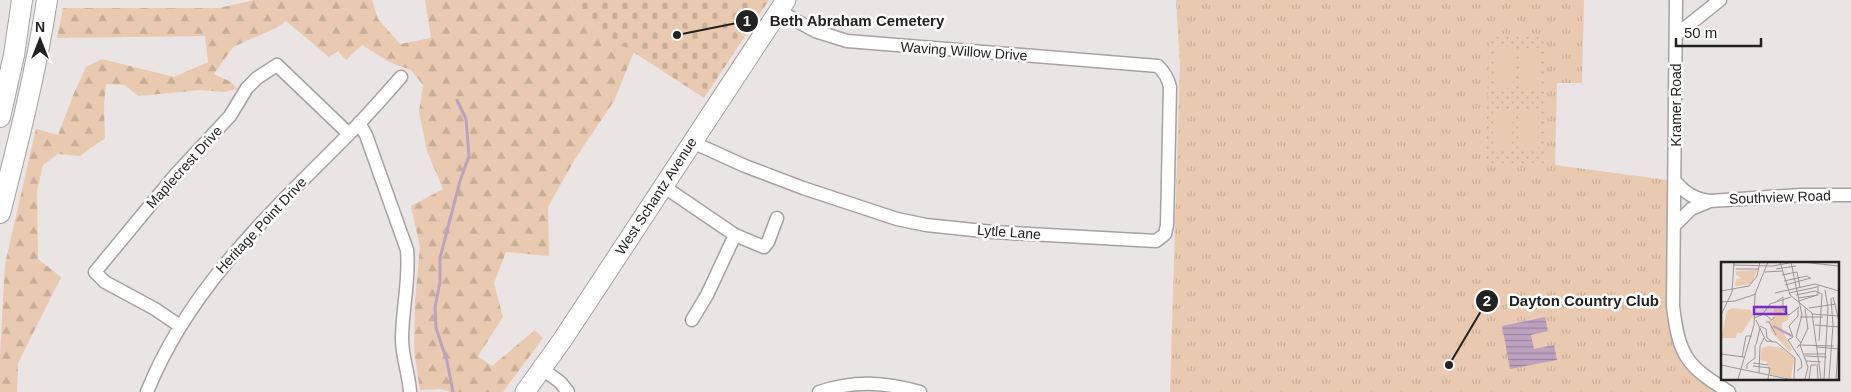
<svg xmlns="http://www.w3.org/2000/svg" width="1851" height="392" viewBox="0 0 1851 392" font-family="Arial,sans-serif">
<defs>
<pattern id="grass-tufts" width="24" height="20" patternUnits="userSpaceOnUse" patternTransform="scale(1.25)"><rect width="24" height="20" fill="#e9cab0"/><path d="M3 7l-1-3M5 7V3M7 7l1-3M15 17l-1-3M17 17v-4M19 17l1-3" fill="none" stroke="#c8ad97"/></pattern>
<pattern id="forest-firs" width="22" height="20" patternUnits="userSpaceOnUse" patternTransform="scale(1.25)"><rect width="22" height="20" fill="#e9cab0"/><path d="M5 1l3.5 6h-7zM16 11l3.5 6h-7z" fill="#c8ad97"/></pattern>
<pattern id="cemetery-stones" width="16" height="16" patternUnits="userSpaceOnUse" patternTransform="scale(1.25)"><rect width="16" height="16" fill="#e9cab0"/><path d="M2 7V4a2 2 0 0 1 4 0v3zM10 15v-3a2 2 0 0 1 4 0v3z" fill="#c8ad97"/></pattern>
<pattern id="park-dots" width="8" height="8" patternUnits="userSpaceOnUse" patternTransform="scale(1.25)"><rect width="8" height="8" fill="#e9cab0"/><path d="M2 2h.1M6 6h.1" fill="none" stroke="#c8ad97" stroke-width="1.8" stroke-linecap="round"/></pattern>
<pattern id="water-rules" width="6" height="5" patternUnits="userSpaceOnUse" patternTransform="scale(1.25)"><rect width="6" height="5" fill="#bda2c0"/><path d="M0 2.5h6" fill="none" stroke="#99849c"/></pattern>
</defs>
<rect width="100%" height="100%" fill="#ebe4e4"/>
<path fill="url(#grass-tufts)" d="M 1176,0 L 1584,0 L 1582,83 L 1557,83 L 1555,165 L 1675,181 L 1680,345 L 1729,392 L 1170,392 L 1180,64 Z"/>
<path fill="url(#forest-firs)" d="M 254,0 L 372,0 L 378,19 L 400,44 L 431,38 L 425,0 L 570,0 L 581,18 L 634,52 L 614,101 L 575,159 L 548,207 L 549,256 L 506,252 L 494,283 L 503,317 L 478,356 L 492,366 L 535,330 L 543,338 L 503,392 L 450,392 L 441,389 L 420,390 L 414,351 L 415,301 L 420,247 L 411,206 L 443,189 L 427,151 L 419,112 L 423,85 L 411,70 L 389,62 L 362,45 L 346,60 L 338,51 L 329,57 L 286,21 L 276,28 L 233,47 L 214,74 L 231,82 L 237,89 L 224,92 L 202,90 L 138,96 L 125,85 L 106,84 L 104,106 L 105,138 L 80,156 L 58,154 L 43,165 L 37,191 L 38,259 L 61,277 L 18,363 L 17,392 L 0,392 L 0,356 L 5,264 L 36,129 L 58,135 L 74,93 L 86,67 L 102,59 L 174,77 L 208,62 L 205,36 L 57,38 L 63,8 L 219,8 Z"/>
<path fill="url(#cemetery-stones)" d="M 570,0 L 769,0 L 704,98 L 581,18 Z"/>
<path fill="url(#park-dots)" d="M 1489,37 L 1545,37 L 1544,163 L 1486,163 Z"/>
<path fill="#e9cab0" d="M 1494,47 L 1514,47 L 1513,88 L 1494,88 Z
M 1520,48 L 1539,48 L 1539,89 L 1519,88 Z
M 1493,110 L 1513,110 L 1512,151 L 1493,150 Z
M 1518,110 L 1538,110 L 1538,151 L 1518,151 Z"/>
<path fill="url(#water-rules)" d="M 1545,317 L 1548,331 L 1531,335 L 1534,349 L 1554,345 L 1557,360 L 1510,369 L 1502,326 Z"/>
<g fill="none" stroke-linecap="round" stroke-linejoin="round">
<path stroke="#bda2c0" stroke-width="3" d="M 453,392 L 447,361 L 436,328 L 435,307 L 440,282 L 440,258 L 460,181 L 469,156 L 466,119 L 457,100"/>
<defs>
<path id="minor" d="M 1676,0 L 1673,306 C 1679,357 1687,366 1729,392
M 1676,35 L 1720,0
M 359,123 L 366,135 L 407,250 C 410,280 402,309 402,339 C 402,357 409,374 410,392
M 692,142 L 745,166 L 803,188 L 897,219 L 926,225 L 993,232 L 1156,241 L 1165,234 L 1167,225 L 1170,87 C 1168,78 1165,73 1158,66 L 847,41 L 815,31 L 779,11
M 1675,181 C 1685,193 1694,199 1710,201 L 1801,195 L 1851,195
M 663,186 L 735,235 L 707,295 L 692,320
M 1675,225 L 1691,209 L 1710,201
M 735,235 L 764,247 L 768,242 L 777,218
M 180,326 L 155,309 L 105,282 L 95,272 L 176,174 L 230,116 L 247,88 L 257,78 L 277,65 L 349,134
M 542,369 L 560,382 L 568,392
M 147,392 C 188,289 270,213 347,136 C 366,117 383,97 401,77
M 819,392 C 855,380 884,382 920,392"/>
<path id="secondary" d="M 525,392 L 563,339 L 786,0"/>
<path id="primary" d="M 0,117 L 14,55 L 22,0
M 0,213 C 18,143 36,72 47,0"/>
</defs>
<use href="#minor" stroke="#a7a1a1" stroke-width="15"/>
<use href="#secondary" stroke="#a7a1a1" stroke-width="21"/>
<use href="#primary" stroke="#a7a1a1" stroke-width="22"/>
<use href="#minor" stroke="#fff" stroke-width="12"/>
<use href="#secondary" stroke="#fff" stroke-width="19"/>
<use href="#primary" stroke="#fff" stroke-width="20"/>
</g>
<g text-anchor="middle" stroke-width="5" stroke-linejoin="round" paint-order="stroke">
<g font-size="14" fill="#242121" stroke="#fff">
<text transform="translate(964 51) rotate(4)" y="5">Waving Willow Drive</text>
<text transform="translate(1676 105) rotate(-90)" y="5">Kramer Road</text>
<text transform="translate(184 167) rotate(-48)" y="5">Maplecrest Drive</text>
<text transform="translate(656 196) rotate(-57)" y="5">West Schantz Avenue</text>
<text transform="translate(1780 197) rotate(-2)" y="5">Southview Road</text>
<text transform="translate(261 225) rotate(-47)" y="5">Heritage Point Drive</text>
<text transform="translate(1009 232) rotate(4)" y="5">Lytle Lane</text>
</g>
</g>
<g transform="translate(1721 262)">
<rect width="118" height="118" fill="#ebe4e4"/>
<path d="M 53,44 L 60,44 L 62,51 L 68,53 L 67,58 L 61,61 L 61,67 L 71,88 L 69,90 L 50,69 L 48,57 L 52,58 ZM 48,84 L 60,86 L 73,95 L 70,117 L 48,112 L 46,100 L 39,98 L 41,86 Z" fill="#e9cab0"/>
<path d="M 11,46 L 30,48 L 32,54 L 21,71 L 16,71 L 15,76 L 0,76 L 6,49 Z" fill="#e9cab0"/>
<path d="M 36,8 L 31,22 L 14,24 L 15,17 L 21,16 L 15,13 L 15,9 Z" fill="#e9cab0"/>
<path fill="none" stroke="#bda2c0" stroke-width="2.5" d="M 52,64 L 71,74"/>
<path fill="none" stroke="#9b9696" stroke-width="1" d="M 59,0 L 69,33 L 91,51 L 100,117M 70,0 L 81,53 L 75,75 L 80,81M 81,0 L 117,4M 12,3 L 52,4 L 73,0M 15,7 L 38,7M 55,7 L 75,4M 44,10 L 61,9M 61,13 L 76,10 L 79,25M 63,19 L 86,14 L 89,16M 64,23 L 90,16M 0,29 L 28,24 L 36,14 L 39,0M 54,31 L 94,22 L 118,29M 68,31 L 96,25M 75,33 L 94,29 L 101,32 L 98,79M 112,35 L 118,59M 77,36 L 97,33 L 97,24M 56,39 L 62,35 L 62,48M 78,39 L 96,33M 0,40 L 14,39 L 35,32M 88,46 L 115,42M 84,47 L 87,67M 62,48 L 68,53 L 78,45M 42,51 L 51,58 L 53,55M 91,52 L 118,54M 0,53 L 11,30 L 13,0M 79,55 L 102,55M 33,56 L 41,53 L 49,42 L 70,35M 35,58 L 45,79 L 55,80 L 74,96 L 73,117M 45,60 L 48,60 L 55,73M 94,63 L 118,65M 39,64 L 45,67 L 46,76 L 52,80M 35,83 L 39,66M 96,85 L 118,87M 76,86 L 78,83 L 113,84M 0,92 L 23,95M 83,92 L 105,92M 84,94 L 106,95M 21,95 L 25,74 L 31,74M 85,99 L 100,100M 32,101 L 47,103M 96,102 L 97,117M 0,103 L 67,117M 32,104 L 49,106 L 47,117M 26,107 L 26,102 L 34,96 L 34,83M 76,109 L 81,105 L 80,98 L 67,78 L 72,75 L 68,64 L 77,54 L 77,46M 38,111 L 39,84 L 43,76M 17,117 L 33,63 L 34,32 L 47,0M 84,117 L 87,105 L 79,83 L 87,66M 88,117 L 90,103 L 95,103M 103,117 L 107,46 L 104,28M 108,117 L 112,63 L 110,36M 115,117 L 118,71"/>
<path fill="#7b2cbf" fill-opacity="0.15" stroke="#7b2cbf" stroke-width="2.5" d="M 33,45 L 65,45 L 65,52 L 33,52 Z"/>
<rect width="118" height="118" fill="none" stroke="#242121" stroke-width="2.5"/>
</g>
<path fill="none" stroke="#242121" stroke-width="2" d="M677 35L747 21M1449 365L1487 301"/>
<g fill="#242121" stroke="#fff" stroke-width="2">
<circle cx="677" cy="35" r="5"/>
<circle cx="1449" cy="365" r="5"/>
<circle cx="747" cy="21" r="12"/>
<circle cx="1487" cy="301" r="12"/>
</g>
<g font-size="15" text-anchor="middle" font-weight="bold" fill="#fff">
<text x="747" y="26">1</text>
<text x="1487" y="306">2</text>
</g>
<g font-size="15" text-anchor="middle" font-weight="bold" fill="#242121" stroke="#fff" stroke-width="5" stroke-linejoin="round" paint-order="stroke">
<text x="857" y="26">Beth Abraham Cemetery</text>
<text x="1584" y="306">Dayton Country Club</text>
</g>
<g transform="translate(40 40)" stroke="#ffffff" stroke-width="4" paint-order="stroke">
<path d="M0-4L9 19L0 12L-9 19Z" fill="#242121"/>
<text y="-8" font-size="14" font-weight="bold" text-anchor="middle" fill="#242121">N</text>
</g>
<path d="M1676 38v8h85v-8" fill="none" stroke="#242121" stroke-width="2.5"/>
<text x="1684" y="38" font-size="15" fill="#242121" stroke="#ffffff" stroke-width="4" paint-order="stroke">50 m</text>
</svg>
